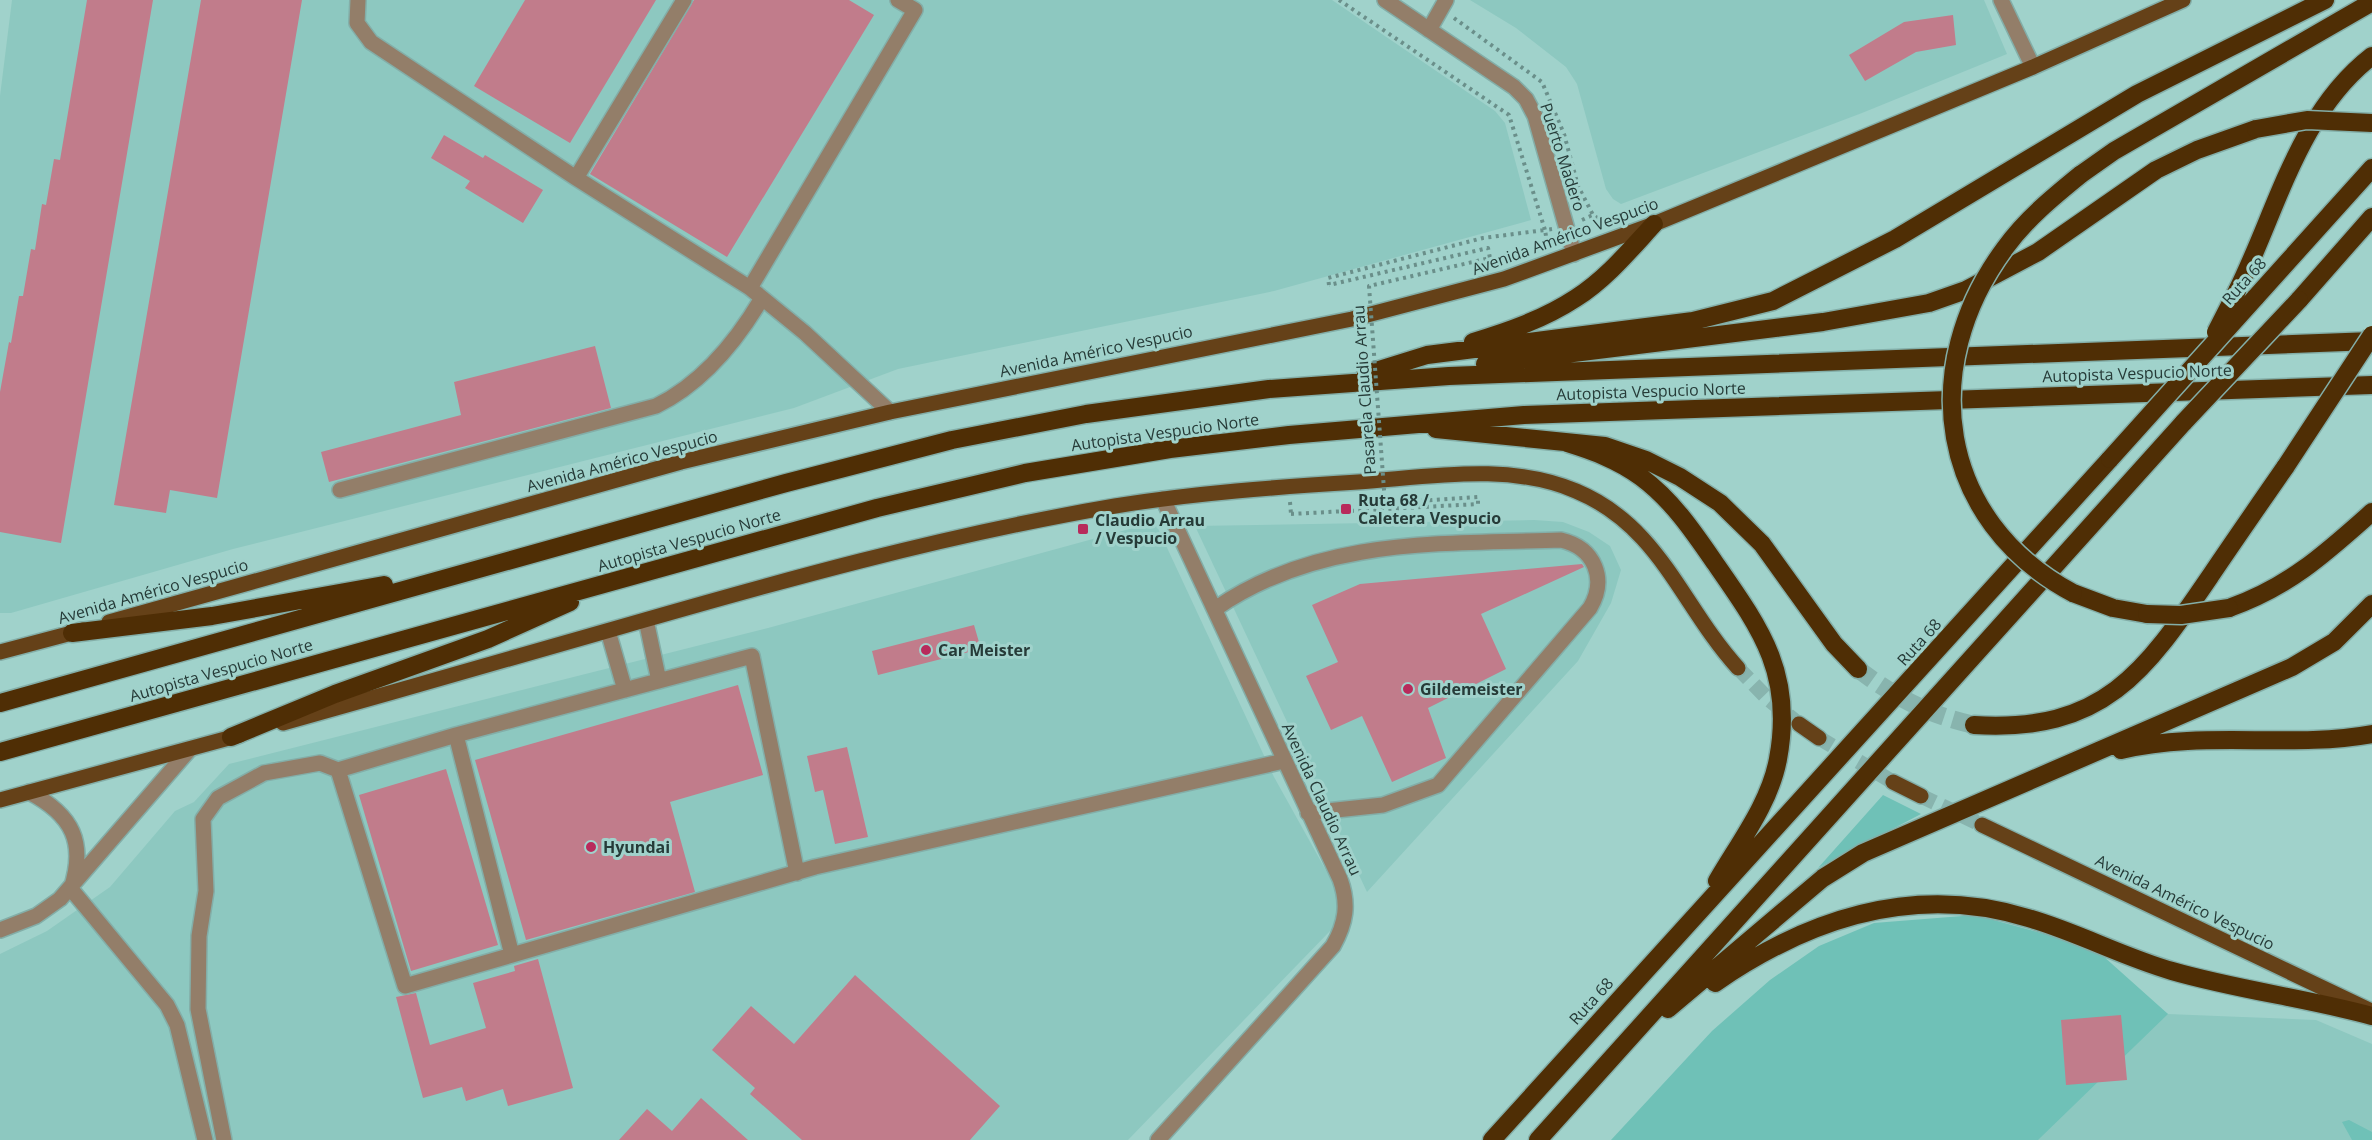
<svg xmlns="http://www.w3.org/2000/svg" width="2372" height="1140" viewBox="0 0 2372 1140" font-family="'Open Sans',sans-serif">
<rect width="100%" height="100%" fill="#a0d2cb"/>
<path fill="#8dc8c0" d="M 12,0 L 1332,0 L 1495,111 L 1505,123 L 1531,220 L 1274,291 L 898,369 L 794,408 L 233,549 L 11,613 L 0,613 L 0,96 Z
M 1470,0 L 1984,0 L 2007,54 L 1862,113 L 1621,204 L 1613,199 L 1606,189 L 1577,84 L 1566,67 L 1516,28 Z
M 1534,520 L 1563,522 L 1589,532 L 1610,546 L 1621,570 L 1611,603 L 1578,661 L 1367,892 L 1195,526 Z
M 1155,522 L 1274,777 L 1338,892 L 1340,909 L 1331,930 L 1128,1140 L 0,1140 L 0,954 L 47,931 L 110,887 L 175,811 L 194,802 L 229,764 L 768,628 Z
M 2104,974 L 2168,1014 L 2316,1020 L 2372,1044 L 2372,1140 L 1960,1140 Z"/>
<path fill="#6fc1b7" d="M 1883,795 L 1921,814 L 1818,868 Z
M 1975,915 L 2093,947 L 2168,1014 L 2038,1140 L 1611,1140 L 1712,1031 L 1770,980 L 1819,946 L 1874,923 Z
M 2349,1120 L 2372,1132 L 2372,1140 L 2352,1140 L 2342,1122 Z"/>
<path fill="#c17c8b" d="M 87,0 L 153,0 L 61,543 L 0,532 L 0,392 L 9,342 L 11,343 L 19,296 L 23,296 L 31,249 L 35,250 L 42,204 L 46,205 L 54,159 L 60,160 Z
M 201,0 L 302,0 L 217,498 L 170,490 L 166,513 L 114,505 Z
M 525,0 L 656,0 L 570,143 L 474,86 Z
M 694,0 L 849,0 L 874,15 L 727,257 L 590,174 Z
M 1953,15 L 1956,45 L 1916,52 L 1865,81 L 1849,55 L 1904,22 Z
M 444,135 L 483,158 L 485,155 L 543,190 L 523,223 L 465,188 L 470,181 L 431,158 Z
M 595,346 L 611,408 L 329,482 L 321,452 L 461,415 L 454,382 Z
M 1582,564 L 1584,567 L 1481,614 L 1506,669 L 1428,708 L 1446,758 L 1392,782 L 1362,716 L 1331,730 L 1306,676 L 1338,662 L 1312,605 L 1360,584 Z
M 974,625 L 981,649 L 878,675 L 872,651 Z
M 738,685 L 763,775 L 670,802 L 695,892 L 526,940 L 475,760 Z
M 847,747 L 868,837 L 835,844 L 823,790 L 815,792 L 807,756 Z
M 446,769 L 498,945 L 411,971 L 359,795 Z
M 538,959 L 573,1088 L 508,1106 L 503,1089 L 466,1101 L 462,1087 L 423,1098 L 396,997 L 416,993 L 430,1045 L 486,1028 L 473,983 L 515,971 L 514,966 Z
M 855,975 L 1000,1106 L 970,1140 L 802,1140 L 750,1094 L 755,1088 L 712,1050 L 751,1006 L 794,1044 Z
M 2121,1015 L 2127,1080 L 2066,1085 L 2061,1020 Z
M 701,1098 L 748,1140 L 619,1140 L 647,1109 L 672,1131 Z"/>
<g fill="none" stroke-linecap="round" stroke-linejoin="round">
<path stroke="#88b4ae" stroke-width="15" stroke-dasharray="15 8" stroke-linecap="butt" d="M 1738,668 L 1767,698 L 1799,724
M 1819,738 L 1893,782
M 1921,796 L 1982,825"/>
<path stroke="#88b4ae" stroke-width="18" stroke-dasharray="18 9" stroke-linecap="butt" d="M 1858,669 C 1894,697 1929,715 1974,725"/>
<defs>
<path id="minor" d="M 358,0 L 357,23 L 371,42 L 576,178 L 750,288 L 805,333 L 890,412
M 1385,0 L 1514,87 L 1526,99 L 1535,116 L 1574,254
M 2001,0 L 2033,67
M 1429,30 L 1446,0
M 576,178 L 684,0
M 750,288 L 915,10 L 898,0
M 340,490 L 656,406 C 703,383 736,342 762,298
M 1215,609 C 1318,537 1442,544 1561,540 C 1595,548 1607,579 1590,608 L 1438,785 L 1383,805 L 1308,813
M 646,620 L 659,681
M 608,631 L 625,690
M 456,735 L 752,656 L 797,873
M 338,770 L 405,986 L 512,955
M 29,792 C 73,815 86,843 71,889 L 167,1005 L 177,1025 L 205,1140
M 0,930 L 36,916 L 60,899 L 189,750
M 224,1140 L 198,1009 L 199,936 L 206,891 L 203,819 L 218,798 L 264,773 L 320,763 L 338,770 L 456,735 L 512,955 L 815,867 L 1284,761
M 1158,1140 L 1333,946 C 1346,923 1349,904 1340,879 L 1163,499"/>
<path id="major" d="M 109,622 L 681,462 L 890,412 L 1352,319 L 1504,279 L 1654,224 L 2033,67 L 2183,0
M 0,652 L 83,630
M 283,723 C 392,692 501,662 610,630 C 776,582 944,535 1115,506 C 1195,493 1277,487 1358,482 C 1429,477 1509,462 1576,491 C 1660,526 1681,605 1738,668
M 1799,724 L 1819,738
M 1893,782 L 1921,796
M 0,800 L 240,735
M 1982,825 L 2369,1010"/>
<path id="highway" d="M 2080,175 L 2114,151 L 2372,2
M 2237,291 C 2277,211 2298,113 2372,56
M 2255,298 L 2372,168
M 2299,300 L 2372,217
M 1473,342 C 1509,331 1544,319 1576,298 C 1606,279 1630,250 1654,224
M 1485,364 L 1823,322 L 1929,303 L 1966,290 L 2038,252 L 2156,170 L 2197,150 L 2256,129
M 1366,374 L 1427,355 L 1693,321 L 1773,301 L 1895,239 L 2137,94 L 2325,0
M 1436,429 L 1605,446 L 1646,460 L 1680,477 L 1720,503 L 1762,544 L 1834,644 L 1858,669
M 1567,443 C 1593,451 1618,460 1641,477 C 1672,500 1693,531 1715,563 C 1761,629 1794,674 1778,759 C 1770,803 1739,843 1717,881
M 2073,593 L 2113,608 L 2147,614
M 2229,608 C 2289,587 2326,553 2372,512
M 72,633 L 212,616 L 384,585
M 0,703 L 786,483 L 952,440 L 1086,414 L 1269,389 L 1449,376 L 2372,341
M 1974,725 C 2104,733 2145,672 2211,575 C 2236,538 2261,502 2286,466
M 231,737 L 335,694 L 488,639 L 570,602
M 2121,750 C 2203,730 2289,749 2372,734
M 0,752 L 877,508 L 1025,473 L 1170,449 L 1289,435 L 1524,415 L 2372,385
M 1715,983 C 1809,918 1914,883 2028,918 C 2077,932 2123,957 2172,971 C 2238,990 2306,998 2372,1016
M 1668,1009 L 1823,878 L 1863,853 L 2292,667 L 2334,642 L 2372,604
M 1492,1140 L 2110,459
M 1538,1140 L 2184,422"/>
</defs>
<use href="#minor" stroke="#83aea8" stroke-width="18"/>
<use href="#major" stroke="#83aea8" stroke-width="18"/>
<use href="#highway" stroke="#83aea8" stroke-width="21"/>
<path stroke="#6a8f8a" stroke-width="4" stroke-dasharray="3 4.5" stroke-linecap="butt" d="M 1339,0 L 1509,115 L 1545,230 L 1552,229
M 1454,18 L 1542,82 L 1564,134 L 1578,186 L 1593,215
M 1582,220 L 1593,215 L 1606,224
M 1329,285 L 1328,278 L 1483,238 L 1545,230 L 1548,248
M 1290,502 L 1291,514"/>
<use href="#minor" stroke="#937e69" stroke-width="15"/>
<use href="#major" stroke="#654118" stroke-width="15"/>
<use href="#highway" stroke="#4f2e05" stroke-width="18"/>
<defs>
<path id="highway-bridge" d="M 2256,129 L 2307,120 L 2372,123
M 2216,332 L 2237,291
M 2184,422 L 2299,300
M 2110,459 L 2255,298
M 2286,466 L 2372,335
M 2073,593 C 1937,520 1917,367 2005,248 C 2026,219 2053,197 2080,175
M 2147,614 L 2181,615 L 2229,608"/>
</defs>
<use href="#highway-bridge" stroke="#83aea8" stroke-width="21" stroke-linecap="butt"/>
<path stroke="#6a8f8a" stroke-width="4" stroke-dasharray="3 4.5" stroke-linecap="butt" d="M 1291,514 L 1478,504 L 1478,497 L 1385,503 L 1369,286 L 1490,258 L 1488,248 L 1329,285"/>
<use href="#highway-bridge" stroke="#4f2e05" stroke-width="18"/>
</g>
<g fill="#b82a5b" stroke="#a0d2cb" stroke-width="2">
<rect x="1340" y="503" width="12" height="12" rx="3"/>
<rect x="1077" y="523" width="12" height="12" rx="3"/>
<circle cx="926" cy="650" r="6"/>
<circle cx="1408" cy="689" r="6"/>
<circle cx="591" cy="847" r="6"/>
</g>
<g text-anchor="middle" stroke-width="6" stroke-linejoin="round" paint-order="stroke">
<g font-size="16" fill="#263b38" stroke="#a0d2cb">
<text transform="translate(1563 157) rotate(72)" y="6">Puerto Madero</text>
<text transform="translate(1565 236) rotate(-20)" y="6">Avenida Américo Vespucio</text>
<text transform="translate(2244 281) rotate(-48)" y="6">Ruta 68</text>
<text transform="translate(1096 351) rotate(-12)" y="6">Avenida Américo Vespucio</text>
<text transform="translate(2137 373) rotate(-2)" y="6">Autopista Vespucio Norte</text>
<text transform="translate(1364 390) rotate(-94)" y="6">Pasarela Claudio Arrau</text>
<text transform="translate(1651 391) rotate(-2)" y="6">Autopista Vespucio Norte</text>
<text transform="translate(1165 432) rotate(-8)" y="6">Autopista Vespucio Norte</text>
<text transform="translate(622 461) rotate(-15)" y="6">Avenida Américo Vespucio</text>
<text transform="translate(689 540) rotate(-16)" y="6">Autopista Vespucio Norte</text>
<text transform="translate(153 591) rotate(-16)" y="6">Avenida Américo Vespucio</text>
<text transform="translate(1919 642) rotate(-48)" y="6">Ruta 68</text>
<text transform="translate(221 670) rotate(-16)" y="6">Autopista Vespucio Norte</text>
<text transform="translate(1322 799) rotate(65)" y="6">Avenida Claudio Arrau</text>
<text transform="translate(2185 902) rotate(26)" y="6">Avenida Américo Vespucio</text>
<text transform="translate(1591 1001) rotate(-48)" y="6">Ruta 68</text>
</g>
<g font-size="16" font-weight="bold" fill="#263b38" stroke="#a0d2cb" text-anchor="start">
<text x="1358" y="506">Ruta 68 /<tspan x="1358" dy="18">Caletera Vespucio</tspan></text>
<text x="1095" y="526">Claudio Arrau<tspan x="1095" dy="18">/ Vespucio</tspan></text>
<text x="938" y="656">Car Meister</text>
<text x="1420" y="695">Gildemeister</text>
<text x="603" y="853">Hyundai</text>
</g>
</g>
</svg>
